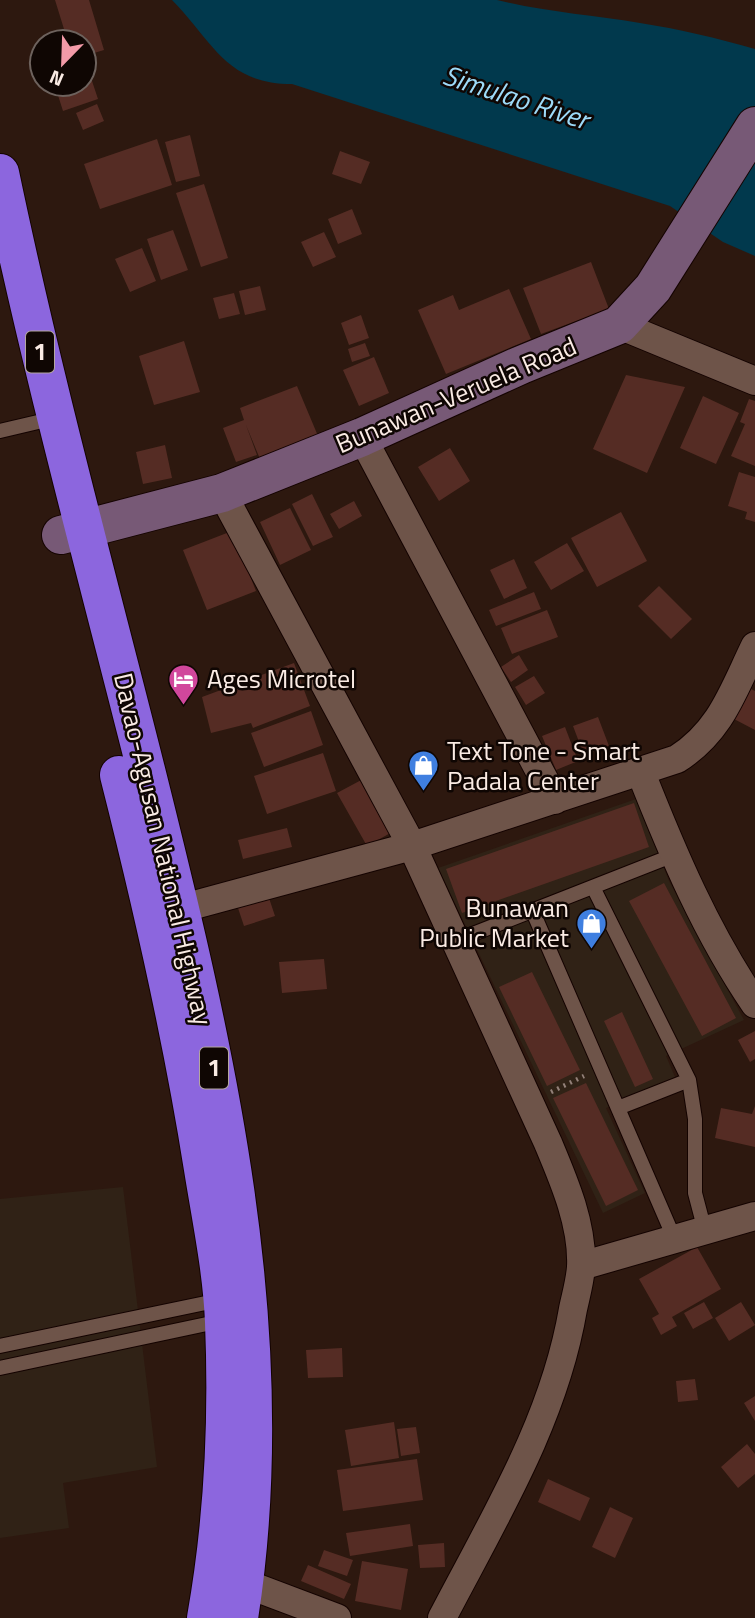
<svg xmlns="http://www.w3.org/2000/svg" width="755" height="1618" viewBox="0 0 755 1618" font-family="'Titillium Web',sans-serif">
<rect width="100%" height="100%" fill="#2d180f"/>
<path fill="#302216" d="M 636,799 L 669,881 L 744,1020 L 666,1056 L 675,1077 L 606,1108 L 645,1193 L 603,1213 L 438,868 Z
M 123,1187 L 157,1467 L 63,1483 L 69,1528 L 0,1538 L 0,1199 Z"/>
<path fill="#01394d" d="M 172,0 L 497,0 C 545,12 592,15 640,23 C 679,29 717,38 755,49 L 755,256 L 723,242 L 670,206 L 292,84 C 226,84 214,43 172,0 Z"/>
<path fill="#552c24" d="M 55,0 L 89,0 L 104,50 L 84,56 L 84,42 L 68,42 Z
M 91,78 L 98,99 L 63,111 L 56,89 L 84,84 L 84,80 Z
M 97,104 L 104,121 L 83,130 L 76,113 Z
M 190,135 L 200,176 L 176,182 L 165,142 Z
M 157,139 L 172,185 L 100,209 L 84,164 Z
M 340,151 L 370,162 L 361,184 L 332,174 Z
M 204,184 L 228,258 L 201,267 L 176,193 Z
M 352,209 L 362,234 L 338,244 L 328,219 Z
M 173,230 L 188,270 L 161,280 L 147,239 Z
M 324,232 L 336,257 L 313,267 L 301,242 Z
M 142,248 L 156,281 L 130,292 L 115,259 Z
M 591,262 L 609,309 L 541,334 L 523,288 Z
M 260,286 L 266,310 L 245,315 L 239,291 Z
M 509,289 L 531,339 L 446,374 L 418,310 L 453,295 L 459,310 Z
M 234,293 L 240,314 L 219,319 L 213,298 Z
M 361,315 L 369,338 L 349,345 L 341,323 Z
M 184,341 L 200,392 L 154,405 L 139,356 Z
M 365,343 L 370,356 L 352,362 L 348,349 Z
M 374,357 L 389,393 L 359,406 L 343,370 Z
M 626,375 L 685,387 L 647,473 L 593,449 Z
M 297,386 L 318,436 L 260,459 L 246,425 L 257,455 L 236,462 L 223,428 L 244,420 L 240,408 Z
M 703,396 L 739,413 L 716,464 L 680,448 Z
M 749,399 L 755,401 L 755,466 L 731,456 L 745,424 L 740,422 Z
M 165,445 L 172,478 L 143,484 L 136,452 Z
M 450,448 L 470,481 L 439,501 L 418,467 Z
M 739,472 L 755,477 L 755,522 L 745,519 L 747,512 L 728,506 Z
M 312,494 L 333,537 L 313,546 L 292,504 Z
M 354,501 L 362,516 L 339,529 L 330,514 Z
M 290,508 L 311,550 L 280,565 L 260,522 Z
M 621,512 L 647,561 L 597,587 L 571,538 Z
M 232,531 L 256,591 L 207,610 L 183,550 Z
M 567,543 L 584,571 L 551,590 L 534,562 Z
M 514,559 L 527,588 L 504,599 L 490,570 Z
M 659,586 L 692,619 L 671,639 L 638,606 Z
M 534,592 L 541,609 L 496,626 L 489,610 Z
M 547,610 L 558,637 L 512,654 L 501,628 Z
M 519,655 L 528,670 L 511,682 L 501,667 Z
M 294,663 L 310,706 L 253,728 L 251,723 L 211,733 L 202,697 Z
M 534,676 L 545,693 L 526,705 L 515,687 Z
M 751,689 L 755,691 L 755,730 L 734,719 Z
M 311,711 L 323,745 L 264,767 L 251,733 Z
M 598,717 L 609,746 L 584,755 L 573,726 Z
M 565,727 L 578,761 L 556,770 L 542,736 Z
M 323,753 L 336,791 L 267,814 L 254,776 Z
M 365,778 L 394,831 L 367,846 L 337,793 Z
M 634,803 L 649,847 L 462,913 L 446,869 Z
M 287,828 L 292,847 L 243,859 L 238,840 Z
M 664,883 L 736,1018 L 702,1036 L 629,901 Z
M 268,895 L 275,916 L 244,926 L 237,905 Z
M 324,959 L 327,989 L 282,993 L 279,962 Z
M 532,972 L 580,1070 L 547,1086 L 499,987 Z
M 622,1012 L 653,1079 L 635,1087 L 604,1021 Z
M 755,1031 L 755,1059 L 750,1062 L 738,1040 Z
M 586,1083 L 638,1190 L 606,1206 L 553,1098 Z
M 755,1106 L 755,1147 L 715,1138 L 721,1108 L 752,1114 Z
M 697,1247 L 721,1289 L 672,1317 L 677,1326 L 661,1335 L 652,1318 L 659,1314 L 639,1279 Z
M 704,1302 L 713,1318 L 693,1329 L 684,1313 Z
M 741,1302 L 755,1325 L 729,1341 L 715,1318 Z
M 342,1348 L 343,1377 L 308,1378 L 306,1350 Z
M 695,1379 L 698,1400 L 678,1402 L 676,1381 Z
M 755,1396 L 755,1421 L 744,1403 Z
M 394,1422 L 399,1458 L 351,1466 L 345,1430 Z
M 416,1427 L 420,1453 L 401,1456 L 397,1429 Z
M 747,1444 L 755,1454 L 755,1474 L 738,1488 L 721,1467 Z
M 417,1459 L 423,1500 L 343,1511 L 337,1470 Z
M 548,1479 L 590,1498 L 580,1521 L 538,1502 Z
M 610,1507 L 633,1518 L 615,1558 L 592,1547 Z
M 410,1524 L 413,1546 L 350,1556 L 346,1533 Z
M 444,1543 L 445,1567 L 420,1568 L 418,1545 Z
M 324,1550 L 353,1560 L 347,1576 L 318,1566 Z
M 362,1561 L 408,1569 L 401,1610 L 355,1601 Z
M 308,1565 L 351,1584 L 344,1599 L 301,1581 Z"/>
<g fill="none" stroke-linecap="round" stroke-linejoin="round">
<defs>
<path id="lane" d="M 0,431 L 55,418
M 593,887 L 689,1080 L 695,1119 L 695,1193 L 705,1231
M 533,912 L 675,1240
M 455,941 L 674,855
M 618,1108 L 689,1080
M 0,1346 L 220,1300
M 0,1368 L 221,1321"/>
<path id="street" d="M 619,325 L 755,381
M 362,437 L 555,800
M 222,493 L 412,846 L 548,1143 C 564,1181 583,1225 581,1267 C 580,1281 576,1295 573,1309 C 554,1421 494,1518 442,1618
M 641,773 C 673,854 706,932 755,1004
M 161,914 L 412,846 L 677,759 C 721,731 733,691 755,646
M 581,1266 L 755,1216
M 244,1583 L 337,1618"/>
<path id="secondary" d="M 61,535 L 222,493 L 362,437 L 521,365 L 619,325 L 653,288 L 755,126"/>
<path id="highway" d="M 0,173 C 42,374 96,572 146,770 C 215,1046 284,1333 239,1618
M 119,775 C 152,905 182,1036 203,1169 C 211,1219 222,1271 224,1322 C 228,1419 223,1522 206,1618"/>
</defs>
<use href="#lane" stroke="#140300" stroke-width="16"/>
<use href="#street" stroke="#140300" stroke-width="30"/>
<use href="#secondary" stroke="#140300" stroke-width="40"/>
<use href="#highway" stroke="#140300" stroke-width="40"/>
<path stroke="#938179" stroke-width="4.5" stroke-dasharray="2 5" stroke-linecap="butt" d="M 551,1092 L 584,1076"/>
<use href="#lane" stroke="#6e5449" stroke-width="14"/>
<use href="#street" stroke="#6e5449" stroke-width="28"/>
<use href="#secondary" stroke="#775976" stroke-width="38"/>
<use href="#highway" stroke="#8c66de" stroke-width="38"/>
</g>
<defs>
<symbol id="hotel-pin" viewBox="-11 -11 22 30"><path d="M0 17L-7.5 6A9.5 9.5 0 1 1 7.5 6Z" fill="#d1479c" stroke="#0f0603"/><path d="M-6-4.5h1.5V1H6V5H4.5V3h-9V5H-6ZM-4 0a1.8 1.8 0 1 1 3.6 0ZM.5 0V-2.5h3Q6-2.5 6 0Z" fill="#fff"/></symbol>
<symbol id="shop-pin" viewBox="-11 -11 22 30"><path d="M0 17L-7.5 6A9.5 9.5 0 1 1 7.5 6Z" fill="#3f7fe0" stroke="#0f0603"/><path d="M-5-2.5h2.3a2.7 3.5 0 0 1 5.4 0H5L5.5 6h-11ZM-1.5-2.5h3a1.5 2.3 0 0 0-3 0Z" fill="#fff"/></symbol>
</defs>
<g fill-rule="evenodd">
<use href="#hotel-pin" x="166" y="662" width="35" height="47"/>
<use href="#shop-pin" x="406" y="748" width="35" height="47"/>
<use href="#shop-pin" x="574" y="906" width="35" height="47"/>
</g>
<g text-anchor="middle" stroke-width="5" stroke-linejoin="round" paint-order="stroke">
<g fill="#0f0603" stroke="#b4a6a0" stroke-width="2">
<rect x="26" y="331.5" width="28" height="41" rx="5"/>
<rect x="200" y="1047.5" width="28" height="41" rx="5"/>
</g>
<g font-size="24" font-weight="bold" fill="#faebe4">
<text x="40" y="360">1</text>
<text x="214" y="1076">1</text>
</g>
<g font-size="26" fill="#faebe4" stroke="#0f0603">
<text transform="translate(456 395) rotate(-23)" y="9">Bunawan-Veruela Road</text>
<text transform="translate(163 849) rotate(77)" y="9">Davao-Agusan National Highway</text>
</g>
<g font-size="26" fill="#faebe4" stroke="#0f0603" text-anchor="start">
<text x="207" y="688">Ages Microtel</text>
<text x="447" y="760">Text Tone - Smart<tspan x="447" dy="30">Padala Center</tspan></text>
<text x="569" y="917" text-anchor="end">Bunawan<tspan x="569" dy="30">Public Market</tspan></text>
</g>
<g font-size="28" font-style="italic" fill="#9ddaf8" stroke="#0f0603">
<text transform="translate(516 97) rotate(18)" y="10">Simulao River</text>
</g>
</g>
<g transform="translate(63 63) rotate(203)"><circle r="33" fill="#0f0603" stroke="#6d625d" stroke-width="2"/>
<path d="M0-5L12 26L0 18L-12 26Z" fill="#f39aa8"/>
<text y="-10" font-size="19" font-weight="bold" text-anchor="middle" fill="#faebe4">N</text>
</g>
</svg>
